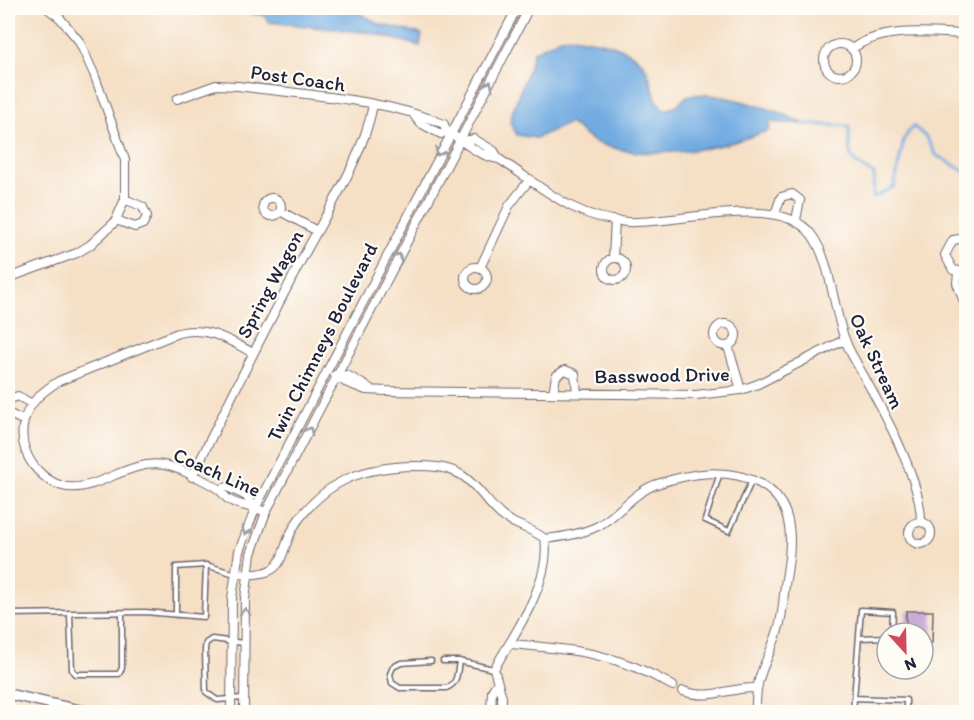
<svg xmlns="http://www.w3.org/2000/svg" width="974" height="720" viewBox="0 0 974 720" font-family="Itim,sans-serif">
<rect width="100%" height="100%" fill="#fdfcf7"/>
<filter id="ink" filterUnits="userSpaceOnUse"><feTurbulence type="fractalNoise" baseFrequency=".0167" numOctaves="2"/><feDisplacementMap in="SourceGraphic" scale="12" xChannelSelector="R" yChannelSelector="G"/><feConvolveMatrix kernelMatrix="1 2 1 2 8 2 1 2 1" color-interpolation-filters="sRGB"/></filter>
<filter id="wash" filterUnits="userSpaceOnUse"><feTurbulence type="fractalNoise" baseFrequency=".008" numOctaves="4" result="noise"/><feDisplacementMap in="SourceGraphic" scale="24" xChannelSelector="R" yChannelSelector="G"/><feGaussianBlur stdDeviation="1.35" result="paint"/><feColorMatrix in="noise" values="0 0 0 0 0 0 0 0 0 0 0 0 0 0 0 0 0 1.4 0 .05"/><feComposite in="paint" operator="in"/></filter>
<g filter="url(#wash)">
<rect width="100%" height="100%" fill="#f5dfc5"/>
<path fill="#71abe1" stroke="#4a668e" stroke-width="1.5" d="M 238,8 L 350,8 L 379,24 L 422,34 L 420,46 L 372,33 L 269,22 L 264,15 L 251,14 Z
M 571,37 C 595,40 638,46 648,73 C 653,85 653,101 665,110 L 675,107 L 687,96 C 711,89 782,111 804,124 L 770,122 L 769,130 C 720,150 645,163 595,142 C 588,139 577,128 569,123 L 536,138 L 517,135 L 510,122 C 515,97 529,76 533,52 L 561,38 Z"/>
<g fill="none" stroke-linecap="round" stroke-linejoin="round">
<path stroke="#71abe1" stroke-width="3" d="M 804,124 L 849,126 C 850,156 846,160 874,174 L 873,198 L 894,187 L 904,139 L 913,126 L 926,137 L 936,155 L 966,172"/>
</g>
<g id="blocks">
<path fill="#c39fd2" d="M 906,611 L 933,611 L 932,643 L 923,643 L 923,633 L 906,633 Z"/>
</g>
</g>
<g filter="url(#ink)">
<use href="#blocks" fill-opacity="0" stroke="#6c646b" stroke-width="1.5"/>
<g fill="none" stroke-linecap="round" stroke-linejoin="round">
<defs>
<path id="service" d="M 720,473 L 705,520 L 729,531 L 752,480
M 8,614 L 145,612 L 204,617 L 206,565 L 235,574
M 70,614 L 72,670 L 76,674 L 119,674 L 122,668 L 122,613
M 176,615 L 176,567 L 206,565
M 859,638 L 887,637
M 431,661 L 401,663 L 393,667 L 390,674 L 392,683 L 400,688 L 446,688 C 458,684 457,673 459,661
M 443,661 L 459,661 L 493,669
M 243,698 L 217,700 L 206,692 L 205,649 L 206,643 L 212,639 L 243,643
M 854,698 L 906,700 L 906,712
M 853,712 L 861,610 L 893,612 L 892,633"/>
<path id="minor" d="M824 60a16 16 0 1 1 32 0a16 16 0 1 1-32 0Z
M 852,49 C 882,26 930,33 966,34
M 177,99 L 216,85 L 238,86 C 305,95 381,98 444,124 L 446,131
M 414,115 L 420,123 L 441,134 L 446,131 C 465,141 477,156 499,159 C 543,187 572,218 627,222 C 675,225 779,192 811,234 C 834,264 832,319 852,355 C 875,396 921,475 921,521
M 465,141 L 474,139 L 494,151 L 499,159
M263 207a9 9 0 1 1 18 0a9 9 0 1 1-18 0Z
M 280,211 L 317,231
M 775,214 L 781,197 L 792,194 L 800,200 L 796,220
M 116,220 L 135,227 L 143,224 L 147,216 L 143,207 L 125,199
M 966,238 L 953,240 L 945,255 L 953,270 L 966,272
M604 269a11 11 0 1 1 22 0a11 11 0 1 1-22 0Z
M 613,258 L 615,220
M465 278a11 11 0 1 1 22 0a11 11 0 1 1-22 0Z
M 480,268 L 509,206 L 530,179
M 958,272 L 957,283 L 966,307
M 8,278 L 77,253 L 90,245 L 115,222 L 125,199 L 125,160 L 94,74 L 79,41 L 60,18 L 47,8
M714 335a11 11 0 1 1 22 0a11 11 0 1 1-22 0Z
M 728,346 L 741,390
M 253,353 C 227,339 208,326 178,333 L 59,381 C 43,391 29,402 24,421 C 20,437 24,452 33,465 C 77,519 116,457 164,465 C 177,467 207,481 218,489 C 222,491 224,496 228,499 C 239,507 253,506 266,512
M 335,375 L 345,382 L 366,390 L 387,391 L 696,395 L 741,390 L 758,384 L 844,340
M 340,377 L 347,375 L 371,389
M 553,393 L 556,376 L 565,370 L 575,374 L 577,393
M 8,400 L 18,396 L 32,404
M 8,413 L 24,421
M 192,477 C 228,403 265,330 303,257 C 328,210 363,158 373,105
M 220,489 L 227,487 L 246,496 L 253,505
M909 533a11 11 0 1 1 22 0a11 11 0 1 1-22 0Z
M 545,539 C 563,537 582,534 598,526 C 620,514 633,492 657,484 C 691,473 726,467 759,483 C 799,504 791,549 785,585 C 783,600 783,616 778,630 C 767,666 755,671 756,712
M 236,574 C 294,578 274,553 299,519 C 330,478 366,467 414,466 C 431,466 448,466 463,476 C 478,486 487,503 501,515 C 514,526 532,528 545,539 C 552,581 514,635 494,669 L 502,697 L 502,712
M 511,644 C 572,649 618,653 673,686
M 683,691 C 712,701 728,687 756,688
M 231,712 L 232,598 L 239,551 L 256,507 L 517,8
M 244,712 L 245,599 L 251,554 L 266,512 L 529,8
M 491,712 L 492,691 L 497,683"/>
<path id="tertiary" d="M 8,694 L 88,712"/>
</defs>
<use href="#service" stroke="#6c646b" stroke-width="7"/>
<use href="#minor" stroke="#6c646b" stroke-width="10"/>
<use href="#tertiary" stroke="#6c646b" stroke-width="12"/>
<use href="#service" stroke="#fff" stroke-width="4"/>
<use href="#minor" stroke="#fff" stroke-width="8"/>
<use href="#tertiary" stroke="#fff" stroke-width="9"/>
</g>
<defs><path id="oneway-chevron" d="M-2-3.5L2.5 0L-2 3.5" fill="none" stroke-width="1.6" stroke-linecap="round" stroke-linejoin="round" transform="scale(1.5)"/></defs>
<g stroke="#9c9ca7">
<use href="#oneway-chevron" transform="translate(489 85) rotate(-62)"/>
<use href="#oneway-chevron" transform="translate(439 152) rotate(118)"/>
<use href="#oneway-chevron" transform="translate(398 257) rotate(-63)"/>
<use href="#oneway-chevron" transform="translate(309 431) rotate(-62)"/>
<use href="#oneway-chevron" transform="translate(246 531) rotate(111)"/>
<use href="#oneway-chevron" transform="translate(245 612) rotate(-89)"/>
</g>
</g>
<g text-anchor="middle" stroke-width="4.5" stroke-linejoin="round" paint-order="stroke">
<g font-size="20" fill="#22223b" stroke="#fdfcf7">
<text transform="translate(298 78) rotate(8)" y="7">Post Coach</text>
<text transform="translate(270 284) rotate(-62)" y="7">Spring Wagon</text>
<text transform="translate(322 342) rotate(-63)" y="7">Twin Chimneys Boulevard</text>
<text transform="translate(877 361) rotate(65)" y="7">Oak Stream</text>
<text transform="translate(662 375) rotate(-1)" y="7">Basswood Drive</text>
<text transform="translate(217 472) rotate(24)" y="7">Coach Line</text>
</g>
</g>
<rect width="974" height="720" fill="none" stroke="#fdfcf7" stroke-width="30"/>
<g transform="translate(905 651) rotate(158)"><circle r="28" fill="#fdfcf7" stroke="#a5a5ac" stroke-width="1.5"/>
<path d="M0-4.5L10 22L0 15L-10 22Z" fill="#d1495b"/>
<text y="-9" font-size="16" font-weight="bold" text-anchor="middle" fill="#22223b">N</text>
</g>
</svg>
